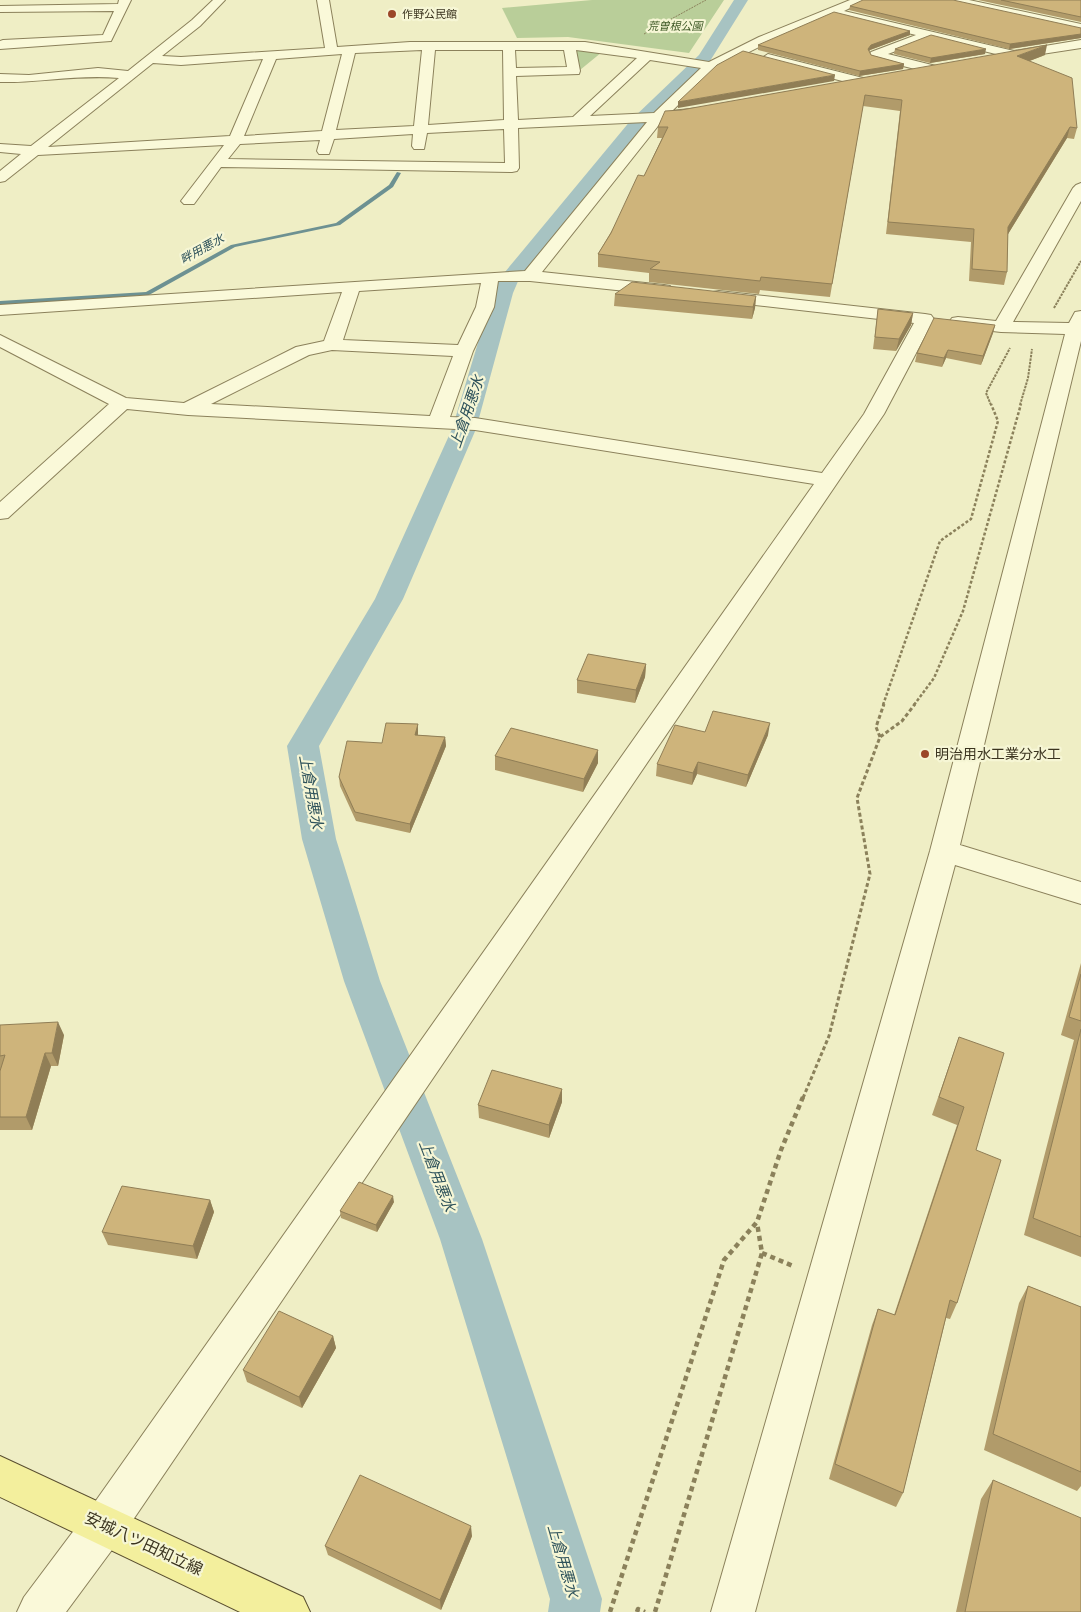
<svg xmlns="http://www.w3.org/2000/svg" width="1081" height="1612" viewBox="0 0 1081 1612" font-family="Georgia,'Noto Sans JP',serif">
<rect width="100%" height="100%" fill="#efeec5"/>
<path fill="#b9ce99" d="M 592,0 L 724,0 L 689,53 L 568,37 L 517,38 L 502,8 Z
M 573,48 L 602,52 L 580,70 Z"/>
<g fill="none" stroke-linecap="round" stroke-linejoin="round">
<path fill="#6d9192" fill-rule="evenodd" d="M 397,172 L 401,173 L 393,187 L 340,225 L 235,247 L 149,295 L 0,305 L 0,301 L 146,292 L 231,245 L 336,223 L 389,185 Z"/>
<path fill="#a7c3c2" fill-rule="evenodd" d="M 734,0 L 748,0 L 710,61 L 643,126 L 519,279 L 513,293 L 476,429 L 403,599 L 319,746 L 336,839 L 380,981 L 482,1239 L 602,1599 L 600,1612 L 548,1612 L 550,1599 L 440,1239 L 344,981 L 302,839 L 287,746 L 375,599 L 452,429 L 493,293 L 500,278 L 631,120 L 699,55 Z"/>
<defs>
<path id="minor" d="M 119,0 L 131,0 L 111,41 L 0,49 L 0,41 L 3,40 L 103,35 L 114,11 L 0,12 L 0,6 L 118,4 Z
M 213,0 L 225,0 L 200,26 L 162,56 L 181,57 L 325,48 L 317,0 L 329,0 L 337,47 L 410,42 L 585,42 L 709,62 L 759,37 L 850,0 L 866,0 L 844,11 L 1014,51 L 1081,40 L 1081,48 L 1010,59 L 1004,56 L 930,38 L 888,54 L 936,66 L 937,69 L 936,72 L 931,73 L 871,58 L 869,55 L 871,52 L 916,35 L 833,15 L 767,43 L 715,69 L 672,111 L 699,108 L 704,109 L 706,112 L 704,115 L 662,121 L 542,272 L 664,285 L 670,286 L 673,290 L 670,294 L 664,295 L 530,281 L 498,281 L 494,307 L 473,351 L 450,417 L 475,418 L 822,473 L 864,414 L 914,323 L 719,301 L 713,300 L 710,296 L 713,292 L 719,291 L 925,314 L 931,315 L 934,319 L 884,414 L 120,1539 L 66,1612 L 17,1612 L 24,1597 L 90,1509 L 814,484 L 475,430 L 188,415 L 127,409 L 8,518 L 0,519 L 0,502 L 109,404 L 0,347 L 0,335 L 126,398 L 184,403 L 296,347 L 324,341 L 342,292 L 0,315 L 0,305 L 525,271 L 647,122 L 518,128 L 519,168 L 517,171 L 512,172 L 221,167 L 194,204 L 184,204 L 181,201 L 224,145 L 38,155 L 5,181 L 0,182 L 0,171 L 21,154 L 0,152 L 0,144 L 31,146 L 119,78 C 79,74 40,83 0,82 L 0,74 L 29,75 L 98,68 L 128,71 L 192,20 ZM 422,50 L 414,126 L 336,130 L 355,53 ZM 435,50 L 503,50 L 504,120 L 428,125 ZM 515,50 L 564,50 L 567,67 L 516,68 ZM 576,50 L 637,58 L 573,117 L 518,120 L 516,76 L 579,74 L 580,71 ZM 342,54 L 322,131 L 244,136 L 276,59 ZM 263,59 L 230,136 L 48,147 L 153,63 L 181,65 ZM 650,60 L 701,68 L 654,113 L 590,116 ZM 504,129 L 505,163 L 228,159 L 240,144 L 320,140 L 317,151 L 319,154 L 329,154 L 334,139 L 413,134 L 412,146 L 414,149 L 424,149 L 427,133 ZM 481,283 L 476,307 L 458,345 L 343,340 L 359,291 ZM 332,350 L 453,356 L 430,416 L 211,404 L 309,355 Z
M 947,0 L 969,0 L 1081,24 L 1081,32 L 953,3 Z
M 768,54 L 867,79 L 869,82 L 862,86 L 764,61 L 762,58 Z
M 1081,183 L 1081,201 L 1013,322 L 1069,323 L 1075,312 L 1081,311 L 1081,341 L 960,845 L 1081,882 L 1081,904 L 955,865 L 755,1612 L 711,1612 L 930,851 L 1065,334 L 1001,332 L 958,327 L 952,326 L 949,322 L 952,318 L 958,317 L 996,321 L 1073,188 L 1076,185 Z"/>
<path id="major" d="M 0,1456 L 303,1597 L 310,1612 L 240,1612 L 0,1497 Z"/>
</defs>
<use href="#minor" stroke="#8b815b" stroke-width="2"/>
<use href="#major" stroke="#594e2f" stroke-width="2"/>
<path stroke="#8b815b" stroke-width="1" stroke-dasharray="2 1" stroke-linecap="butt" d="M 644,34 L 706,0"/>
<path stroke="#8b815b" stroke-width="2" stroke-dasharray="2.5 1" stroke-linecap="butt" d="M 1054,308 L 1081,261
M 991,405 L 986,393 L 1010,348
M 1020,405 L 1028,378 L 1032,349"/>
<path stroke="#8b815b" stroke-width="2.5" stroke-dasharray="3 2" stroke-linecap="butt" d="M 883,705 L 940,541 L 971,519 L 998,421 L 991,404
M 914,705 L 934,678 L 963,611 L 1021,404"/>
<path stroke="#8b815b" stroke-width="3" stroke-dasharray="4 2.5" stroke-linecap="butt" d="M 880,737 L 876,727 L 884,704
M 803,1098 L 829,1036 L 870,874 L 857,798 L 880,737 L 902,721 L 915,704"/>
<path stroke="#8b815b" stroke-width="4.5" stroke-dasharray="5 4" stroke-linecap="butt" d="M 762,1253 L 793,1266
M 610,1612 L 724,1260 L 757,1222 L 781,1150 L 803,1097
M 637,1612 L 638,1609 L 645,1612
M 655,1612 L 762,1253 L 757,1223"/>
<use href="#minor" fill="#faf9d9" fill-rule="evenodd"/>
<use href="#major" fill="#f3ef9d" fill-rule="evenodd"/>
</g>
<path fill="#b19b6a" d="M 978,0 L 1081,0 L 1081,22 Z
M 850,6 L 1081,28 L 1081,38 L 1009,49 L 849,10 Z
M 910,31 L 910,35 L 870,50 L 869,51 L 871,55 L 904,64 L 903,69 L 859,76 L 758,50 L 758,45 Z
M 895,49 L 985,54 L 930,63 L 894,54 Z
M 1045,55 L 1029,61 L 1077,128 L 1074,139 L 1067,138 L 1008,234 L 1007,272 L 1004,285 L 969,281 L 971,242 L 886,234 L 900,111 L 863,106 L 830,297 L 760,290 L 759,294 L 649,282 L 649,273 L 598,267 L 598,254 L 644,176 L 662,138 L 657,138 L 658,127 L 681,110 Z
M 615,294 L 756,296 L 755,308 L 752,319 L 614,306 Z
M 878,309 L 913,313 L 911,325 L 896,351 L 873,349 Z
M 995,325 L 993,333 L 981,365 L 946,358 L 942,367 L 915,362 L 917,353 Z
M 646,664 L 645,677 L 635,703 L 577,693 L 577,680 Z
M 418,724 L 418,735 L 445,737 L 446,746 L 410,833 L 356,821 L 340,786 L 339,777 L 382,743 Z
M 705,732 L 768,735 L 746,787 L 697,774 L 692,785 L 656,776 L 657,764 Z
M 495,756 L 598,763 L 583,792 L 495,770 Z
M 1081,963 L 1081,1257 L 1024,1235 L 1074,1040 L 1061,1035 Z
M 0,1025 L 64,1035 L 58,1066 L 51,1066 L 32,1130 L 0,1130 Z
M 959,1037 L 976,1150 L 957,1303 L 950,1319 L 946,1318 L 903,1493 L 896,1507 L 829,1479 L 872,1325 L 878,1309 L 894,1315 L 957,1125 L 932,1115 Z
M 562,1089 L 562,1102 L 549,1138 L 479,1118 L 478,1105 Z
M 210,1200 L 214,1212 L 197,1259 L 108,1245 L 102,1232 Z
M 394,1202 L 377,1232 L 341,1218 L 340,1211 Z
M 1028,1286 L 1081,1307 L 1081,1486 L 1077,1491 L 984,1450 L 1019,1303 Z
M 333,1336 L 336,1348 L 302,1408 L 247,1382 L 243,1370 Z
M 993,1480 L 1081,1612 L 956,1612 L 981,1499 Z
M 472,1536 L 441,1610 L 328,1555 L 325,1546 Z"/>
<path fill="#907e56" d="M 910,31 L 910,35 L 870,50 L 867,54 L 868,49 L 871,45 Z
M 1081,34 L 1081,38 L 1009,49 L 1010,44 Z
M 1047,45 L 1045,55 L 1014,67 L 1017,56 Z
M 986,49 L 985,54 L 930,63 L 931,58 Z
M 904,64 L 903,69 L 859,76 L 860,71 Z
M 835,75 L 834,81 L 678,108 L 678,102 Z
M 1070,127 L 1067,138 L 1005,239 L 1008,227 Z
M 756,296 L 755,308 L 752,319 L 753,307 Z
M 913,313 L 911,325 L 896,351 L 899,339 Z
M 995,325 L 993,333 L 981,365 L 983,356 Z
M 948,350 L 946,358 L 942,367 L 944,358 Z
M 646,664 L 645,677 L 635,703 L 636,690 Z
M 770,723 L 768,735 L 746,787 L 748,775 Z
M 418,724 L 418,733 L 416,744 L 415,735 Z
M 445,737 L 446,746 L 410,833 L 410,824 Z
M 598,750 L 598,763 L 583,792 L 584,779 Z
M 698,762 L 697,774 L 692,785 L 693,773 Z
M 58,1022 L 64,1035 L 58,1066 L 52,1053 Z
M 45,1053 L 51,1066 L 32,1130 L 26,1117 Z
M 562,1089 L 562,1102 L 549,1138 L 549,1125 Z
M 393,1196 L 394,1202 L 377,1232 L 376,1225 Z
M 210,1200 L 214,1212 L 197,1259 L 193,1246 Z
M 333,1336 L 336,1348 L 302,1408 L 299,1397 Z
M 471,1526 L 472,1536 L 441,1610 L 440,1600 Z"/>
<path fill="#ceb47b" stroke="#907e56" d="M 863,0 L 953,0 L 1081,28 L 1081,34 L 1010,44 L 850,6 Z
M 1001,0 L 1081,0 L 1081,17 Z
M 834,12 L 910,31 L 871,45 L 868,49 L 871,55 L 904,64 L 860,71 L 758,45 Z
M 931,35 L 986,49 L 931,58 L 895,49 Z
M 1047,45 L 1017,56 L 1072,78 L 1077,128 L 1070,127 L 1008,227 L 1007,272 L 972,269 L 974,229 L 888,222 L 902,100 L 865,95 L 832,284 L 761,277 L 760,281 L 650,269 L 660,262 L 598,254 L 611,233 L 638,175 L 644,176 L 668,127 L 658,127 L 665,111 L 681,110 Z
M 743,51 L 835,75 L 678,102 L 717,65 Z
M 632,282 L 756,296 L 753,307 L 615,294 Z
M 878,309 L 913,313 L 899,339 L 875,337 Z
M 934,318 L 995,325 L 983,356 L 948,350 L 944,358 L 917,353 Z
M 588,654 L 646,664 L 636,690 L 577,680 Z
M 713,711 L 770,723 L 748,775 L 698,762 L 693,773 L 657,764 L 675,725 L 705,732 Z
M 386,723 L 418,724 L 415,735 L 445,737 L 410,824 L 355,812 L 339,777 L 347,741 L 382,743 Z
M 511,728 L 598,750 L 584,779 L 495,756 Z
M 1081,974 L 1081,1021 L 1069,1017 Z
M 58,1022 L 52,1053 L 45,1053 L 26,1117 L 0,1117 L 0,1071 L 5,1055 L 0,1056 L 0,1025 Z
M 1081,1029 L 1081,1237 L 1033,1218 Z
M 959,1037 L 1004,1053 L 976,1150 L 1001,1160 L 957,1303 L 950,1300 L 903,1493 L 835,1464 L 878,1309 L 895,1315 L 964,1107 L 939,1097 Z
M 492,1070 L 562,1089 L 549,1125 L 478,1105 Z
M 359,1182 L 393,1196 L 376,1225 L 340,1211 Z
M 122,1186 L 210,1200 L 193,1246 L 102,1232 Z
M 1028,1286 L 1081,1307 L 1081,1472 L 993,1434 Z
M 279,1311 L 333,1336 L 299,1397 L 243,1370 Z
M 360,1475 L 471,1526 L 440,1600 L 325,1546 Z
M 993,1480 L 1081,1518 L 1081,1612 L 965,1612 Z"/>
<g fill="#9b4729" stroke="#f6f6d5" stroke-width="2">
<circle cx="392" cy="14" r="5"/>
<circle cx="925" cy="754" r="5"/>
</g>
<g text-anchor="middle" stroke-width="4.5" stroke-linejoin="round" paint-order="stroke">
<g font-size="11" fill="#3b341f" stroke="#f6f6d5" text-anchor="start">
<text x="402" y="18">作野公民館</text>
</g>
<g font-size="11" font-style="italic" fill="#3d5825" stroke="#f6f6d5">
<text x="675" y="30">荒曽根公園</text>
</g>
<g font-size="12" font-style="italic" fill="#2e525b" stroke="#f6f6d5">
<text transform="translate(202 249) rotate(-29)" y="4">畔用悪水</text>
</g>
<g font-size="14" fill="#3b341f" stroke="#f6f6d5" text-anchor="start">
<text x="935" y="759">明治用水工業分水工</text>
</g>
<g font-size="15" font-style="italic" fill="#2e525b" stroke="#f6f6d5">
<text transform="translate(467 412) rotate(-71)" y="5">上倉用悪水</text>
<text transform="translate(311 792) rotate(80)" y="5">上倉用悪水</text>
<text transform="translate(437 1176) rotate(69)" y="5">上倉用悪水</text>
<text transform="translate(563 1561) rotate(74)" y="5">上倉用悪水</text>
</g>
<g font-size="16" fill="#3b341f" stroke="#f6f6d5">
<text transform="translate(144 1543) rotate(25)" y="6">安城八ツ田知立線</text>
</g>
</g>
</svg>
